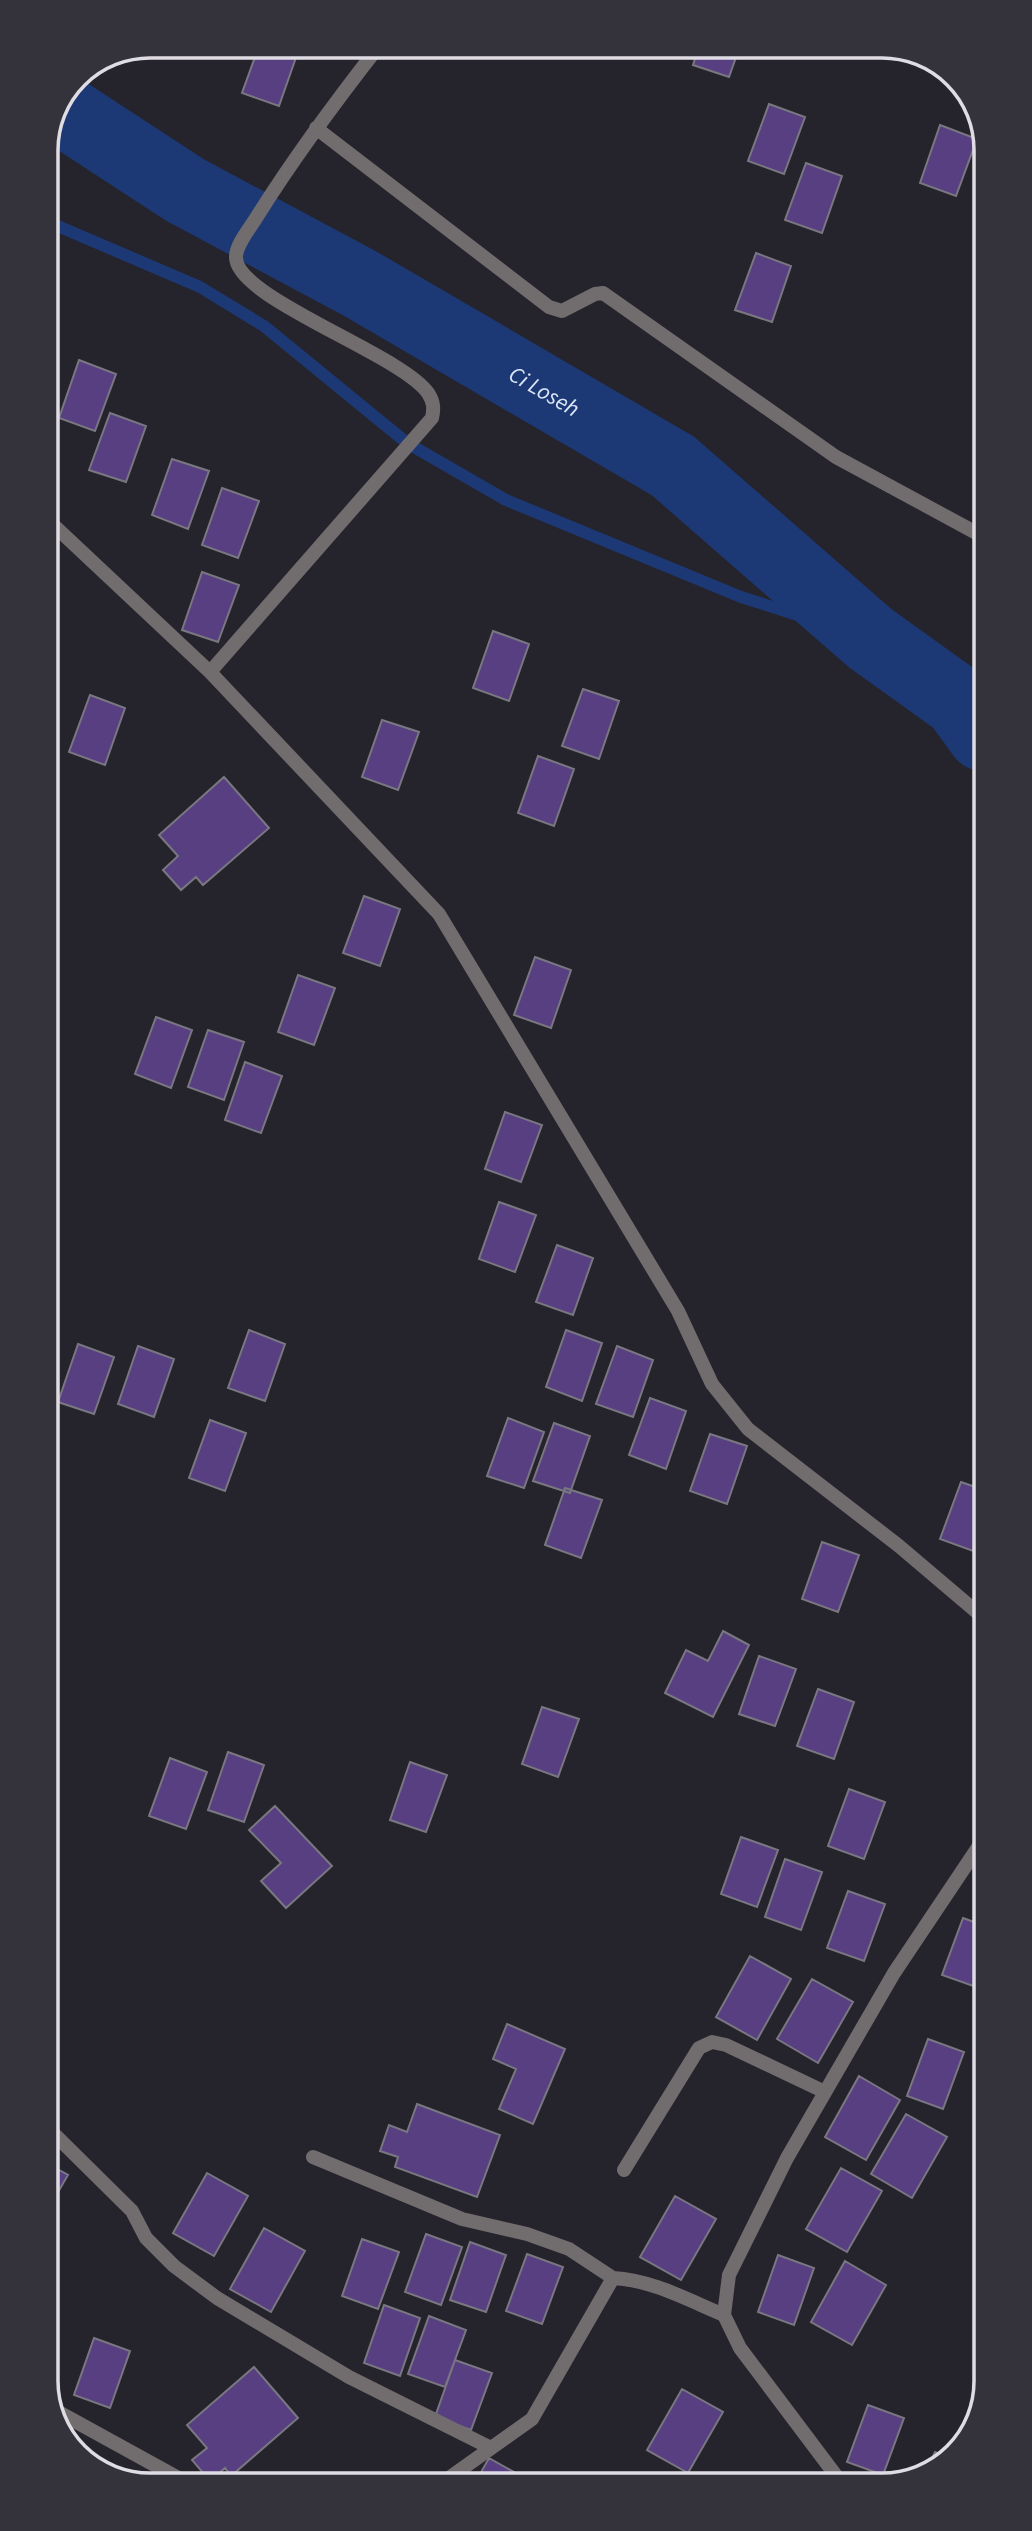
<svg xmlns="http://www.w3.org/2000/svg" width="1032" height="2531" viewBox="0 0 1032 2531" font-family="'Source Sans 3',sans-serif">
<rect width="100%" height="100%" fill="#25232b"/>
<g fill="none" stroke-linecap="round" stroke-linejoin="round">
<path stroke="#1d3975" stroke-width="12" d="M 46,221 L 200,287 L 264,326 L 407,443 L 506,500 L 741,597 L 870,638"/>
<path stroke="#1d3975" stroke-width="72" id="s1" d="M 61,109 L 185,190 L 359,283 L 673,466 L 870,638 L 959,702 L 983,735"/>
</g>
<path fill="#573f82" stroke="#797780" stroke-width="2" d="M 259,46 L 289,46 L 299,49 L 279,106 L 242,93 Z
M 699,46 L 740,46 L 729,77 L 693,65 Z
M 769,104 L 805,117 L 784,174 L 748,161 Z
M 940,125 L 977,139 L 956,196 L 920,183 Z
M 806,163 L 842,176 L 822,233 L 785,220 Z
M 756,253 L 791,266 L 772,322 L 735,310 Z
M 79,360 L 116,374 L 95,431 L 59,418 Z
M 110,413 L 146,426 L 126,482 L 89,470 Z
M 172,459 L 209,471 L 188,529 L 152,515 Z
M 222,488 L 259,501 L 238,558 L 202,545 Z
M 202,572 L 239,585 L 218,642 L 182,630 Z
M 493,631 L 529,644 L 509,701 L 473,688 Z
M 583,689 L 619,701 L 599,759 L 562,746 Z
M 90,695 L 125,708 L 105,765 L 69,752 Z
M 382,720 L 419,732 L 398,790 L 362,777 Z
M 538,756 L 574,769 L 554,826 L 518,813 Z
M 224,777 L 269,828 L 203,885 L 196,877 L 181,890 L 163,870 L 178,856 L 159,835 Z
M 364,896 L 400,909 L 380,966 L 343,953 Z
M 535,957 L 571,970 L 551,1028 L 514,1015 Z
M 298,975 L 335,988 L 314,1045 L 278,1032 Z
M 156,1017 L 192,1030 L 171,1088 L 135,1074 Z
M 208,1030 L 244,1042 L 224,1100 L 188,1087 Z
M 245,1062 L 282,1076 L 261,1133 L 225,1120 Z
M 505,1112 L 542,1125 L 521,1182 L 485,1169 Z
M 499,1202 L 536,1215 L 515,1272 L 479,1259 Z
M 557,1245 L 593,1258 L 573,1315 L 536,1302 Z
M 249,1330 L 285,1344 L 265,1401 L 228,1388 Z
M 566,1330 L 602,1343 L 582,1401 L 546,1387 Z
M 78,1344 L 114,1357 L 94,1414 L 58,1402 Z
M 138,1346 L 174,1359 L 154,1417 L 118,1404 Z
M 617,1346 L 653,1360 L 633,1417 L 596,1404 Z
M 650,1398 L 686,1411 L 666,1469 L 629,1455 Z
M 508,1418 L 544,1432 L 524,1488 L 487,1476 Z
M 210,1420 L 246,1433 L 225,1491 L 189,1478 Z
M 554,1423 L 590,1436 L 570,1493 L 533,1481 Z
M 710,1434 L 747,1446 L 727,1504 L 690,1491 Z
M 961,1482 L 984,1490 L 984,1529 L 976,1552 L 940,1539 Z
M 565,1488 L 602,1500 L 581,1558 L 545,1545 Z
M 822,1542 L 859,1555 L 838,1612 L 802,1599 Z
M 723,1631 L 749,1645 L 713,1717 L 665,1693 L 686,1650 L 708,1661 Z
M 759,1656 L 796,1669 L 775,1726 L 739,1714 Z
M 818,1689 L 854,1702 L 834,1759 L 797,1746 Z
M 542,1707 L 579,1719 L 558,1777 L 522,1764 Z
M 228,1752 L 264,1765 L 244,1822 L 208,1810 Z
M 170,1758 L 207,1772 L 186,1829 L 149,1816 Z
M 410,1762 L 447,1775 L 426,1832 L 390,1820 Z
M 849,1789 L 885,1802 L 864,1859 L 828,1846 Z
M 275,1806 L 332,1866 L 286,1908 L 261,1881 L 281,1863 L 249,1830 Z
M 741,1837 L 778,1850 L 757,1907 L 721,1894 Z
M 785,1859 L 822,1872 L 801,1930 L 765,1917 Z
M 848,1891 L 885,1904 L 864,1961 L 827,1948 Z
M 963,1918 L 985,1926 L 986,1969 L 979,1988 L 942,1975 Z
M 750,1956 L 791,1979 L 757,2040 L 716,2017 Z
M 812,1979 L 853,2002 L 818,2063 L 777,2039 Z
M 507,2024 L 565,2049 L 533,2124 L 499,2109 L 516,2069 L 493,2059 Z
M 928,2039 L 964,2052 L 943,2109 L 907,2096 Z
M 859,2076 L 900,2100 L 866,2160 L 825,2137 Z
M 417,2104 L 500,2135 L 477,2197 L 395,2167 L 398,2157 L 380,2151 L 389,2125 L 407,2132 Z
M 906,2114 L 947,2137 L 912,2198 L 871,2174 Z
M 50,2165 L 68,2175 L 50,2206 Z
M 841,2168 L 882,2191 L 847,2252 L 806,2229 Z
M 207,2173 L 248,2196 L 214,2256 L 173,2233 Z
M 675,2196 L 716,2219 L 681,2280 L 640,2257 Z
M 264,2228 L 305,2251 L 271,2312 L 230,2289 Z
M 426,2234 L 462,2247 L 441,2305 L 405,2292 Z
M 362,2239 L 399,2252 L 378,2309 L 342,2296 Z
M 470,2242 L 506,2255 L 486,2312 L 450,2300 Z
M 527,2254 L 563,2267 L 542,2324 L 506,2311 Z
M 778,2255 L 814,2268 L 794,2325 L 758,2312 Z
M 845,2261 L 886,2285 L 852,2345 L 811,2322 Z
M 384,2305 L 420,2318 L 400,2376 L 364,2363 Z
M 429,2316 L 466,2330 L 445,2387 L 408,2374 Z
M 94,2338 L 130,2351 L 110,2408 L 74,2395 Z
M 455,2360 L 492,2373 L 471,2430 L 435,2417 Z
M 254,2367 L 298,2418 L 231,2476 L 225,2468 L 210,2481 L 192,2460 L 207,2448 L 187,2425 Z
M 682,2389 L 723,2412 L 688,2473 L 647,2450 Z
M 868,2405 L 904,2418 L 883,2475 L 847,2462 Z
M 935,2452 L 947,2457 L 925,2473 Z
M 489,2458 L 530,2481 L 529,2483 L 475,2483 Z
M 543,2474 L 558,2482 L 538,2483 Z"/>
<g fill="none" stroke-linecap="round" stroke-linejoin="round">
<path stroke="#716c6e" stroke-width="14" d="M 316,128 L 549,307 L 562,311 L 595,294 L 603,293 L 836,457 L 982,536
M 47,519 L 210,672 L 439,914 L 678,1311 L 712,1384 L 748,1429 L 899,1546 L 985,1619
M 210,672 L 432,418 C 434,409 434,402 428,393 C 401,354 235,298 236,257 C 236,244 251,227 258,215 C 295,156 336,101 379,46
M 50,2130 L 132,2211 L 146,2238 L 174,2266 L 217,2298 L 349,2377 L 491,2448
M 313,2157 L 462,2219 L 527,2234 L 569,2249 L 613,2278
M 624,2170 L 699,2048 L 712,2042 L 726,2045 L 825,2092
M 51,2408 L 191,2485
M 840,2481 L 740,2348 L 724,2315 L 729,2275 L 787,2158 L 894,1973 L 985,1837
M 442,2483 L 532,2419 L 613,2278 C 652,2280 688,2300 724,2315"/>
</g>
<g text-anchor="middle" stroke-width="6" stroke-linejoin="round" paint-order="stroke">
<g font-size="23" font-style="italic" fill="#dbe5f7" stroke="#25232b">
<text dy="8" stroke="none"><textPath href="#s1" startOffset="560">Ci Loseh</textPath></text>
</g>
</g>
<path d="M0 0H1032V2531H0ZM150 58H882A92 92 0 0 1 974 150V2381A92 92 0 0 1 882 2473H150A92 92 0 0 1 58 2381V150A92 92 0 0 1 150 58Z" fill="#34323a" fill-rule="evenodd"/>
<path fill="none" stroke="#dfdde3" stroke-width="3.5" d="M150 58H882A92 92 0 0 1 974 150V2381A92 92 0 0 1 882 2473H150A92 92 0 0 1 58 2381V150A92 92 0 0 1 150 58Z"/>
</svg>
